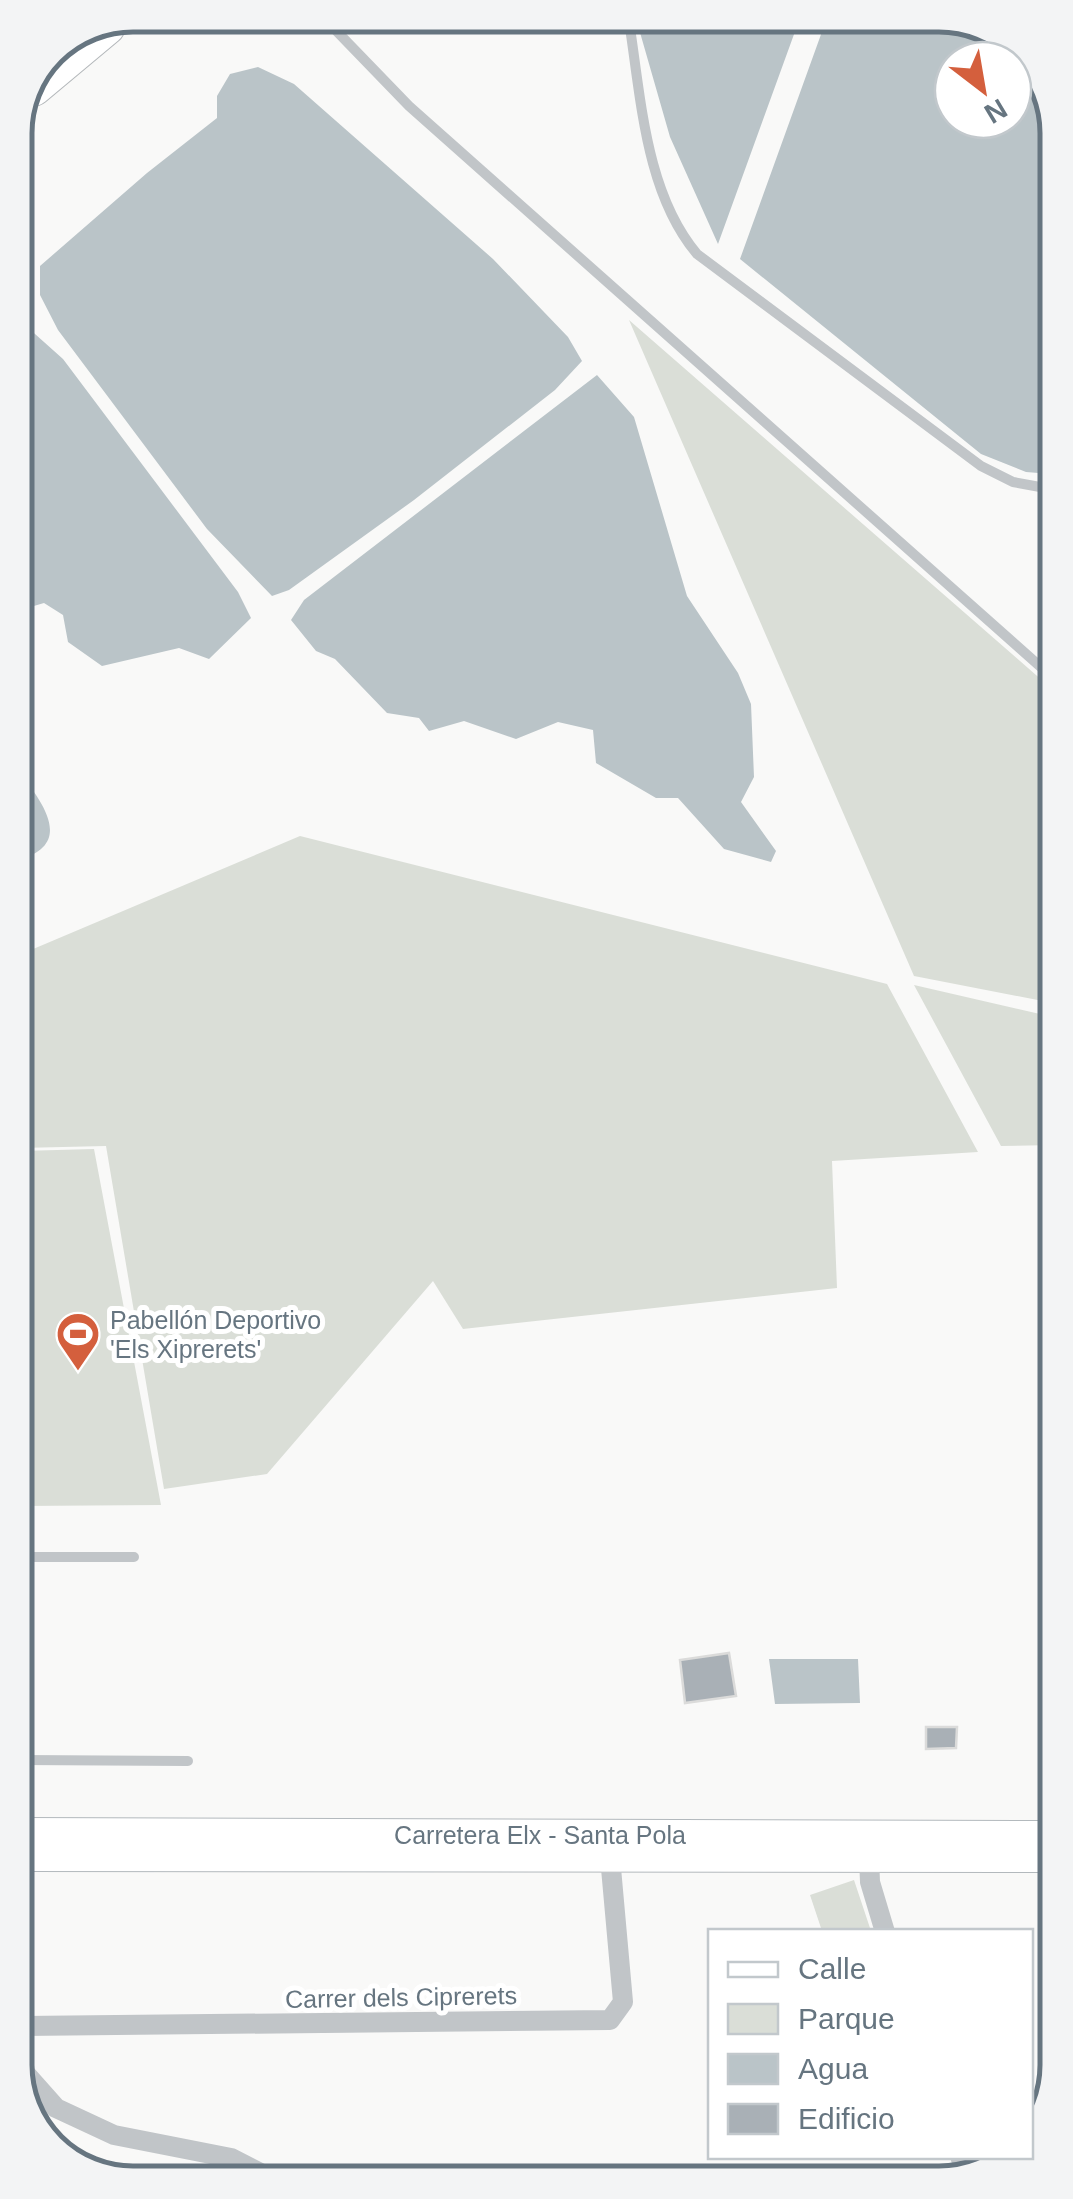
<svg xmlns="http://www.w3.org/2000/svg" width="1073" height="2199" viewBox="0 0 1073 2199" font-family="Arial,sans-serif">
<rect width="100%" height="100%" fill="#f9f9f8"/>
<path fill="#daded7" d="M 629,320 L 1052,689 L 1053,1003 L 914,976 Z
M 300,836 L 887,984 L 978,1152 L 832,1161 L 837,1288 L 463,1329 L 433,1281 L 267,1474 L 164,1489 L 106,1146 L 20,1148 L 19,955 Z
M 914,985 L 1053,1017 L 1054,1145 L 1001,1146 Z
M 94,1149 L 161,1505 L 21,1506 L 20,1151 Z
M 854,1880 L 871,1931 L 822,1931 L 810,1895 Z"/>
<path fill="#bac4c8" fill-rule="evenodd" d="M 635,15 L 801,15 L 718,244 L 670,137 Z
M 828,15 L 948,15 L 1011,39 L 1049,89 L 1051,474 L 1026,472 L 981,454 L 740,259 ZM 953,60 L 1013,60 L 1013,120 L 953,120 Z
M 258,67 L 294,84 L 493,259 L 568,337 L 582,361 L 555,390 L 414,500 L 289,590 L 272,596 L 207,529 L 58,330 L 40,295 L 40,266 L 147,173 L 217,118 L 217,96 L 230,74 Z
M 16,317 L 63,359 L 238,592 L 251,618 L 209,659 L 179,648 L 102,666 L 68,642 L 63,615 L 44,603 L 27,608 L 17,601 Z
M 597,375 L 634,417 L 687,596 L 738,673 L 751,704 L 754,777 L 741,802 L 776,851 L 771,862 L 724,849 L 678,798 L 656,798 L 596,763 L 593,730 L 558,722 L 516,739 L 464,721 L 429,731 L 419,718 L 387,713 L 335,659 L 316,651 L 291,620 L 304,600 Z
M 18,770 C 42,802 76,844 18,860 Z
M 769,1659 L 858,1659 L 860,1703 L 775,1704 Z"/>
<path fill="#a9b0b6" stroke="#dbdbda" stroke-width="2.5" d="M 729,1653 L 736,1696 L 685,1703 L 680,1660 Z
M 926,1727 L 957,1727 L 956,1748 L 926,1749 Z"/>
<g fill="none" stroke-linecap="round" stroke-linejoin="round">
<defs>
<path id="secondary" d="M 23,1833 L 1057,1836
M 23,1856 L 1057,1857"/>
<path id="highway" d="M 33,87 L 106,26"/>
</defs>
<use href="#secondary" stroke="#b3b9bd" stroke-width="32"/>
<use href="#highway" stroke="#b4b8bb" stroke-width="40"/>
<path stroke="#c1c5c8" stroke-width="10" d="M 321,15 L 409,106 L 1052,677
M 628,15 C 641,94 644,191 697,254 L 981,466 L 1013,482 L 1051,489
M 21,1557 L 134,1557
M 22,1760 L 188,1761"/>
<path stroke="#c1c5c8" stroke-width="20" d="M 869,1857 L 870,1882 L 885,1932
M 23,2026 L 610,2020 L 623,2002 L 610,1857
M 24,2072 L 56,2108 L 114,2135 L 231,2158 L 278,2182
M 960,2156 L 966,2175"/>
<use href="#secondary" stroke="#fff" stroke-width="30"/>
<use href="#highway" stroke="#fff" stroke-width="38"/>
</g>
<defs>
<symbol id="stadium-pin" viewBox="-11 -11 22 30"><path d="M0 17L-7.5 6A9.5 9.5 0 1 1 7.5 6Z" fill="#d45f3d" stroke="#fff"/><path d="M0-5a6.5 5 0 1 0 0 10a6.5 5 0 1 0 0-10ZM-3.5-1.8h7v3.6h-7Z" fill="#fff"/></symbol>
</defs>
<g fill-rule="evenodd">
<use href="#stadium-pin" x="53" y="1309" width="50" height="68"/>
</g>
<g text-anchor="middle" stroke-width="10" stroke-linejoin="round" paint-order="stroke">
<g font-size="25" fill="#667580" stroke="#fff" text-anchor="start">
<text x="110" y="1329">Pabellón Deportivo<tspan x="110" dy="29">'Els Xiprerets'</tspan></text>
</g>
<g font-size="25" fill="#667580" stroke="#fff">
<text x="540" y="1844">Carretera Elx - Santa Pola</text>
<text transform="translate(401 1997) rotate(-1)" y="9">Carrer dels Ciprerets</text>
</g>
</g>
<path d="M0 0H1073V2199H0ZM133 32H939A101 101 0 0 1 1040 133V2065A101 101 0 0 1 939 2166H133A101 101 0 0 1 32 2065V133A101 101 0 0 1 133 32Z" fill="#f3f4f5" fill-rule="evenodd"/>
<path fill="none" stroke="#667580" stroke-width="5" d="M133 32H939A101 101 0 0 1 1040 133V2065A101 101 0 0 1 939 2166H133A101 101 0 0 1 32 2065V133A101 101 0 0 1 133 32Z"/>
<rect x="708" y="1929" width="325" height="230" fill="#ffffff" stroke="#c2c8cc" stroke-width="2.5"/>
<rect x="728" y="1962" width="50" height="15" fill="#ffffff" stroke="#c2c8cc" stroke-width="2.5"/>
<text x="798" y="1979" font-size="30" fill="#667580">Calle</text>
<rect x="728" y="2004" width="50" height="30" fill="#daded7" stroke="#c2c8cc" stroke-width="2.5"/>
<text x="798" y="2029" font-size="30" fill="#667580">Parque</text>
<rect x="728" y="2054" width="50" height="30" fill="#bac4c8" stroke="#c2c8cc" stroke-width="2.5"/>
<text x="798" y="2079" font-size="30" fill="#667580">Agua</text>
<rect x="728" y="2104" width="50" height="30" fill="#a9b0b6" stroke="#c2c8cc" stroke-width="2.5"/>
<text x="798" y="2129" font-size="30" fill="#667580">Edificio</text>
<g transform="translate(983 90) rotate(149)"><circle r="48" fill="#ffffff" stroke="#c2c8cc" stroke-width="2.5"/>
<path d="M0-8L18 38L0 25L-18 38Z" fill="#d45f3d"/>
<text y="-15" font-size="28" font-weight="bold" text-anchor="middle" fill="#667580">N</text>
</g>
</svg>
